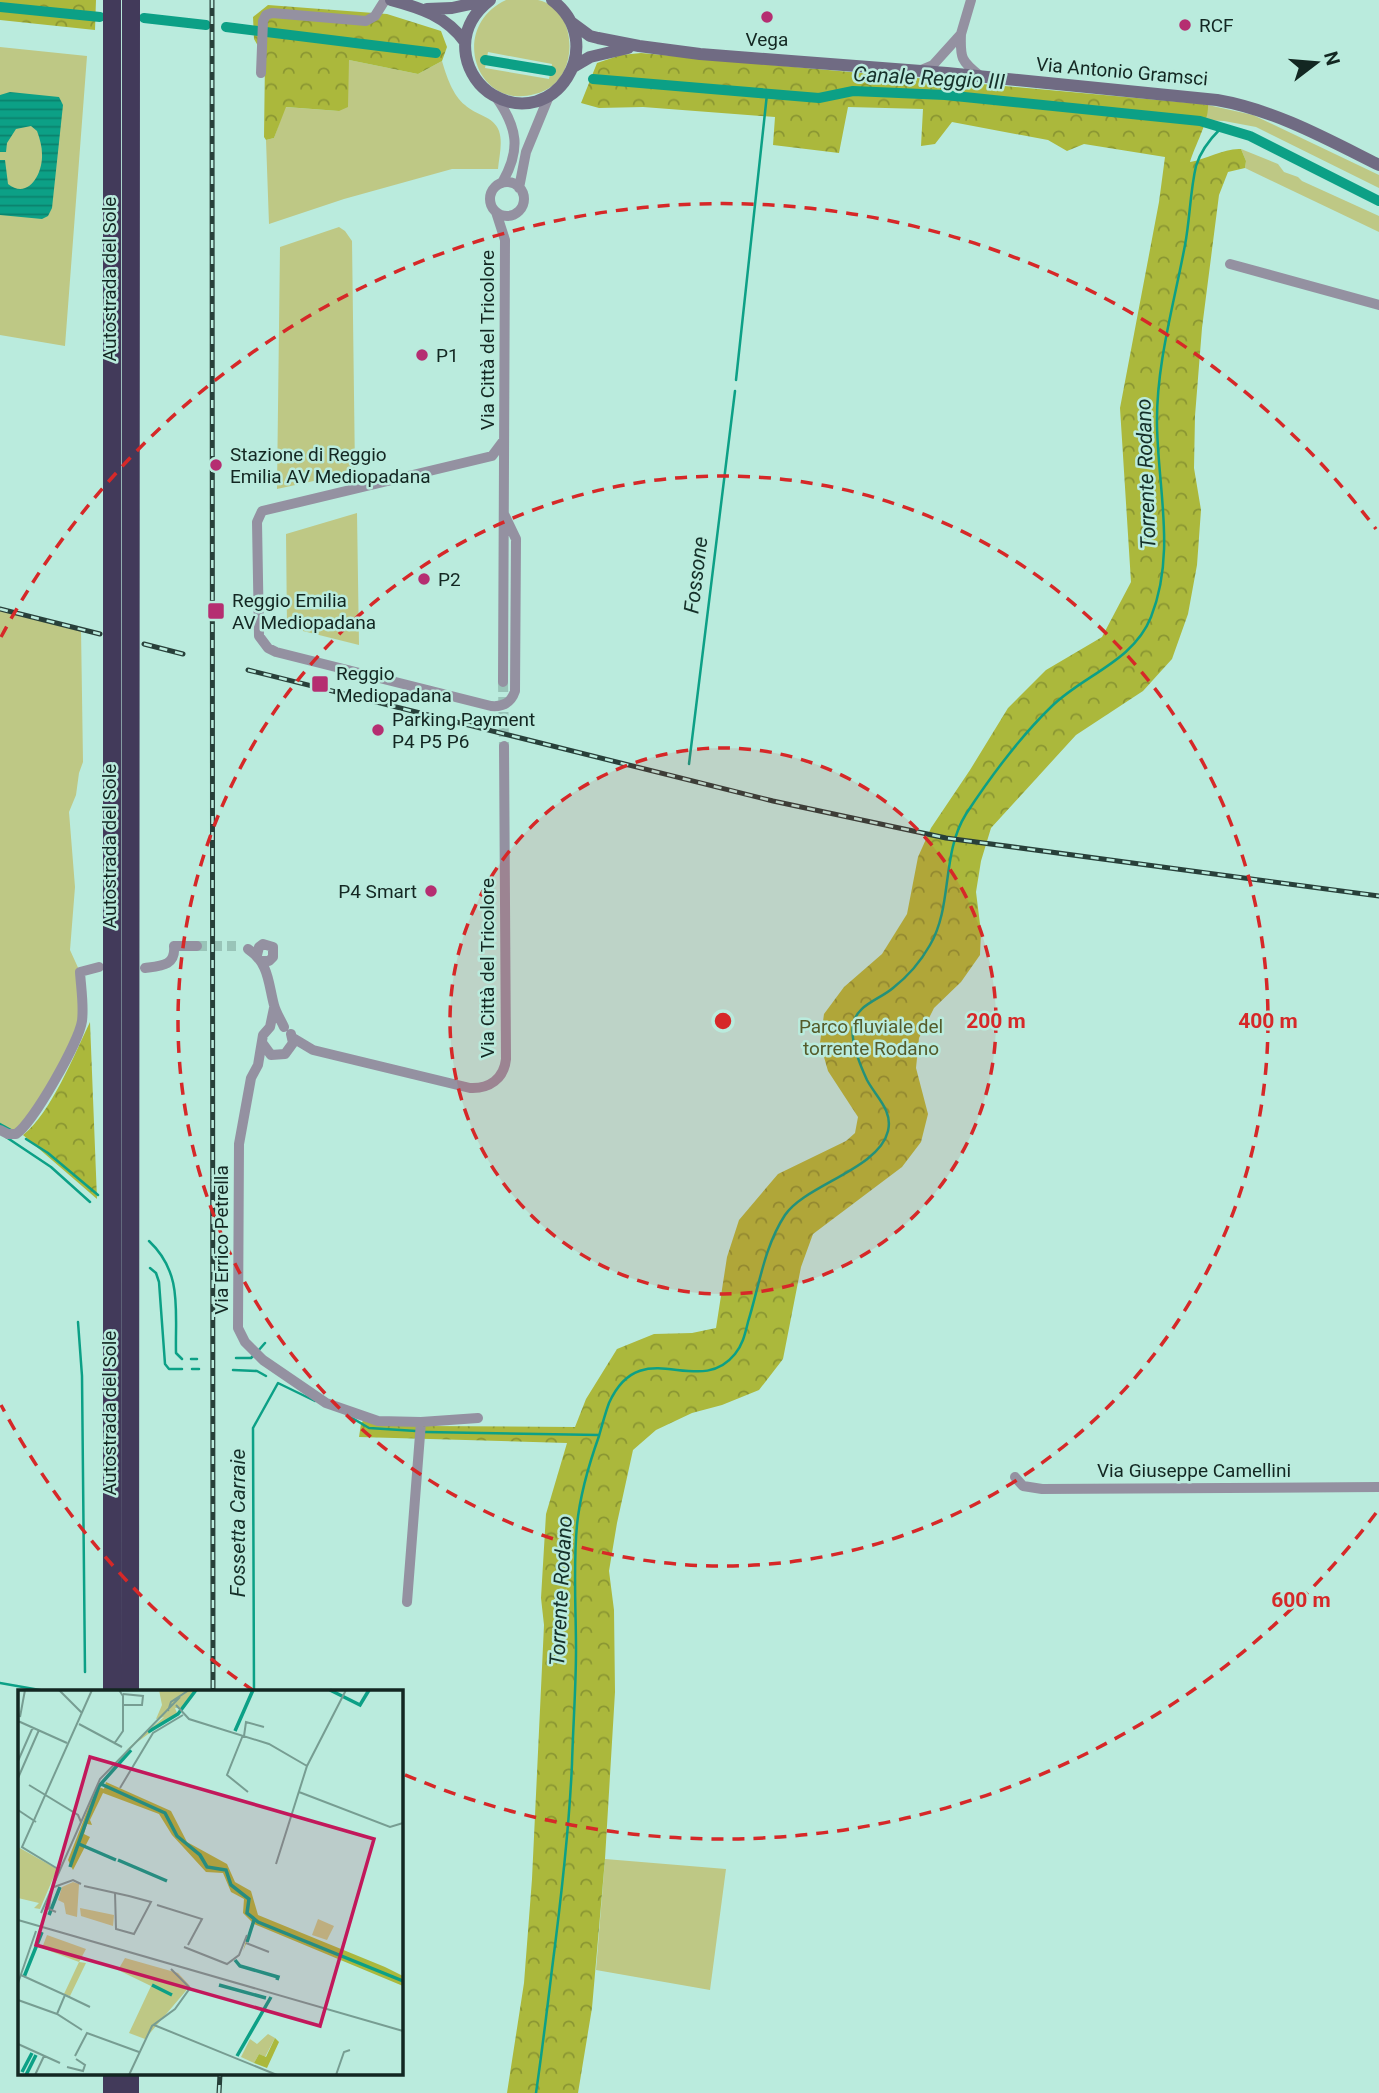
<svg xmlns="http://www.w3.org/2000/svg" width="1379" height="2093" viewBox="0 0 1379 2093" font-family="Roboto,sans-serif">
<defs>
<pattern id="forest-crowns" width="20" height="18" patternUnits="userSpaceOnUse" patternTransform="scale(1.75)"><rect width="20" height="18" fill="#abb83c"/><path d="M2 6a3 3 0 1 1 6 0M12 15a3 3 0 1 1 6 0" fill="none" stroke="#8a9632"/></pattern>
<pattern id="water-rules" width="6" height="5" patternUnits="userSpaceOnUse" patternTransform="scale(1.75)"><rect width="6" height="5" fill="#0ca086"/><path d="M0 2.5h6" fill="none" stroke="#0b826d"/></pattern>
</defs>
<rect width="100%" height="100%" fill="#baebdd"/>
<path fill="#bec885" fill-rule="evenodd" d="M 506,0 C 516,0 528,0 538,0 C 569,7 576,47 564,71 C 558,83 548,91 535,94 C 476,111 448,27 506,0 ZM 488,52 L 552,64 L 549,79 L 485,68 Z
M 0,47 L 87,56 L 65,346 L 0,335 Z
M 349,60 L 418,74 L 442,61 C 446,75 453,96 465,105 C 475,115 494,116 499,131 C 503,143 499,157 498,169 L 452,169 L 344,199 L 269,224 L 266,140 L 274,138 L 285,107 L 339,111 Z
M 1208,105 L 1253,115 L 1379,175 L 1379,188 L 1256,127 L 1224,121 L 1206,120 Z
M 1241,149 L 1278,164 L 1284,172 L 1298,177 L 1302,181 L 1379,216 L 1379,232 L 1245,168 L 1246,161 Z
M 339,227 L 345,231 L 352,241 L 355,472 L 277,489 L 280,247 Z
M 357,513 L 359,645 L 287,627 L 286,534 Z
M 0,609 L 81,629 L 83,762 L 79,773 L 76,795 L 69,812 L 75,887 L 70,950 L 80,972 L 80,1029 L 20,1131 L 0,1130 Z
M 605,1859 L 726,1869 L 710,1990 L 596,1970 Z"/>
<path fill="url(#forest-crowns)" d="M 0,0 L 96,0 L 95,30 L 0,20 Z
M 268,5 L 387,14 L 441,31 L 447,47 L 442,61 L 418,74 L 349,60 L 348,107 L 339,111 L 286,107 L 274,138 L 266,140 L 264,137 L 265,58 L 254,39 L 253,17 Z
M 641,53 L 1202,104 L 1208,105 C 1209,121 1195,145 1190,162 C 1207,159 1224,148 1241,149 L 1246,161 L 1245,168 L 1228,172 L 1219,195 L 1202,328 L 1195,416 L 1194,468 L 1201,510 L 1197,565 L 1188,614 L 1172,659 L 1143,691 L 1076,735 L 991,828 L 981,861 L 976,892 L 981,932 L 980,955 L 961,982 L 934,1008 L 919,1038 L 916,1068 L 928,1114 L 921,1142 L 902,1167 L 813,1234 L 801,1267 L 783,1359 L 759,1390 L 722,1405 L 692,1413 L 656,1430 L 633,1450 L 617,1523 L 609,1571 L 614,1610 L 615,1692 L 605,1859 L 592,2008 L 578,2093 L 507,2093 L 524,1983 L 532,1879 L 544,1625 L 541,1598 L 546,1514 L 567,1443 L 359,1437 L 361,1424 L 364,1419 L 422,1426 L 575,1427 L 586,1399 L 617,1349 L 654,1334 L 692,1333 L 716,1328 L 727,1257 L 739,1220 L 778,1174 L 846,1141 L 855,1133 L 858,1117 L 828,1071 L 820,1043 L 824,1014 L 844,987 L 882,954 L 907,914 L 918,857 L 931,828 L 970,770 L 1008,708 L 1046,670 L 1102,637 L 1131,582 L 1120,408 L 1159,202 L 1165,157 L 1084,144 L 1067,151 L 1048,140 L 952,122 L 935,144 L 921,146 L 923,109 L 848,107 L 839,153 L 773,145 L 775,117 L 643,107 L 599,108 L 581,103 L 597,63 L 621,55 Z
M 90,1022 L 97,1199 L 23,1135 C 51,1113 74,1055 90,1022 Z"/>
<path fill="url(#water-rules)" d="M 10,92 L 59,97 L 63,105 L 52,208 L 48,216 L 42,219 L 0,215 L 0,160 L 5,160 L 8,184 C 28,200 43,174 42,154 C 42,147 40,139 37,131 L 31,126 L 16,129 L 7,143 L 6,152 L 0,152 L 0,95 Z"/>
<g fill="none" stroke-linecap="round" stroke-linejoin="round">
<path stroke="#0ca086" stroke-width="2.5" d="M 736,380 L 767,94
M 689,764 L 735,391
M 0,1124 L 11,1130
M 6,1137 L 51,1167 L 90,1202
M 26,1139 L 48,1153 L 98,1195
M 149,1241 C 183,1273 175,1310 176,1353 L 182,1359
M 150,1268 L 156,1273 L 159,1282 L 165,1364 L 169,1369 L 182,1369
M 78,1322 L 82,1376 L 85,1672
M 258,1351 L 265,1343
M 236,1358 L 251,1358 L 254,1355
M 191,1359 L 197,1359
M 192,1369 L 199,1369
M 233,1370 L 257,1371 L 266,1376
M 347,1415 L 369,1428 L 416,1431
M 425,1432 L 599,1435
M 0,1683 L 51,1692
M 254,1692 L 253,1428 L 278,1383 L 315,1401
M 536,2093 C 542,2052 547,2010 552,1969 C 561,1900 569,1833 572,1764 C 573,1726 576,1688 576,1650 C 576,1608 573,1566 577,1525 C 580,1495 589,1464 599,1436 C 602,1425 605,1414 609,1403 C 641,1332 698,1400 735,1354 C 743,1344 745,1334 748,1322 C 759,1287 764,1247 785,1215 C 805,1185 879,1169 888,1131 C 893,1110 876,1097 867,1080 C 860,1065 850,1042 853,1025 C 856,1005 879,1000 893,988 C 907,977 921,961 930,945 C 953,906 941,854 966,814 C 991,776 1018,739 1051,707 C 1083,675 1133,662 1151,617 C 1176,554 1158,490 1157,425 C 1156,365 1174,304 1185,245 C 1190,219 1190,192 1196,166 C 1200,152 1210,139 1221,128"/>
<path stroke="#0ca086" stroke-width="10" d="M 0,7 L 100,17
M 144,18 L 206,25
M 226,27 L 436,53
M 485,60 L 551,71
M 593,79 L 819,98 L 853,91 L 945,95 L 1200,121 L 1250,136 L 1379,201"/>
<path stroke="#99c4b8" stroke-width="10" stroke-dasharray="10 5" stroke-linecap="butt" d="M 503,682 L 504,746
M 197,946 L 236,946"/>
<path stroke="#9491a1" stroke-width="10" d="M 961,34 C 960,58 961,61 980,76
M 921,70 L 933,65 L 961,34 L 971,0
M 261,73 L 263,21 L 266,15 L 272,13 L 366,21 L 375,16 L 385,0
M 496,97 C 518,128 521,150 502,183
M490 199a17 17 0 1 1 34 0a17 17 0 1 1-34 0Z
M 519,188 L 526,152 L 549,96
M 496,212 L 505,240 L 503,682
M 1230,264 L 1379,305
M 504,514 L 516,539 L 515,691 C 511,703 503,707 491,706 L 276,652 L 268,648 L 259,636 L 257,522 L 262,511 L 492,456 L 504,440
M 248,949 C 269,963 268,982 274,1005 C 276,1013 281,1020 284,1027
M 257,955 L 259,947 L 263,944 L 273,947 L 273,957 L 269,961 L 262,961
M 145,968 C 161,966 176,966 174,946 L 197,946
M 274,1008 L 270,1027 L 263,1035 L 258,1065 L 251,1078 L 239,1144 L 238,1328 L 245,1342 L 263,1360 L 326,1403 L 378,1421 L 421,1422 L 478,1418
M 293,1038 L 313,1050 L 470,1088 C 489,1089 504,1079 506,1059 L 504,746
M 263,1044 L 271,1055 L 285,1054 L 293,1043 L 291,1034
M 0,1130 L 8,1134 L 16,1134 C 33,1123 79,1042 82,1021 C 84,1005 81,988 80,972 L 99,967
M 1015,1477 L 1023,1486 L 1042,1489 L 1379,1487
M 407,1602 L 421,1422"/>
<path stroke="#706b83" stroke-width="12" d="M 391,0 C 421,8 446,16 465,42
M 490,0 C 472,14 462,33 466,56 C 469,72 479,87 493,95 C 554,131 610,44 552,0
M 427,9 L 452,8 L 485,1
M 571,22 L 590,36 L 598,38 L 639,46 L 700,54 L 947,73 L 1217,100 C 1275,110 1327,139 1379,165
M 573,67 L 590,57 L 628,48"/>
<path stroke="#423a5a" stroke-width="18" d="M 112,0 L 112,1692
M 130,1692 L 131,0
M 112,2074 L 112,2093
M 130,2093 L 130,2074"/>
<defs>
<path id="rail" d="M 212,0 L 213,1692
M 0,609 L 100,634
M 144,644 L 183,654
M 248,670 L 773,801 L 946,838 L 1379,896
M 219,2093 L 220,2074"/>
</defs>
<use href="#rail" stroke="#28403a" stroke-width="5"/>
<use href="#rail" stroke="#baebdd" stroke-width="2.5" stroke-dasharray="8" stroke-linecap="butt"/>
</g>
<circle cx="723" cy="1021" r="273" fill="#d62828" fill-opacity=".12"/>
<g fill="none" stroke="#d62828" stroke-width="3.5" stroke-dasharray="12 9">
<circle cx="723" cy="1021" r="273"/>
<circle cx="723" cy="1021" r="545"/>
<path d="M1376 1513A818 818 0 0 1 403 1774M254 1691A818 818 0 0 1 1 1405M1 637A818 818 0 0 1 1376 529"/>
</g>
<g fill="#b52e71" stroke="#baebdd" stroke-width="2.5">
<circle cx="767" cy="17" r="7"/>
<circle cx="1185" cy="25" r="7"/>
<circle cx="422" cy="355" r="7"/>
<circle cx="216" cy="465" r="7"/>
<circle cx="424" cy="579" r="7"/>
<rect x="207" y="602" width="18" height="18" rx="3.5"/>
<rect x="311" y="675" width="18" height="18" rx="3.5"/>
<circle cx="378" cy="730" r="7"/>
<circle cx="431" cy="891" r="7"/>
</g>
<g text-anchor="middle" stroke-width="5" stroke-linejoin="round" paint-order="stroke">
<g font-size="19" fill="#132722" stroke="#baebdd" text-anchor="start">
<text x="1199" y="32">RCF</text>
<text x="767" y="46" text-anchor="middle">Vega</text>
<text x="436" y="362">P1</text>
<text x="230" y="461">Stazione di Reggio<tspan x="230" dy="22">Emilia AV Mediopadana</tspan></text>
<text x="438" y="586">P2</text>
<text x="232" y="607">Reggio Emilia<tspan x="232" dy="22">AV Mediopadana</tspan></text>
<text x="336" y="680">Reggio<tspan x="336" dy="22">Mediopadana</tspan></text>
<text x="392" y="726">Parking Payment<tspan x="392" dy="22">P4 P5 P6</tspan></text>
<text x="417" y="898" text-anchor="end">P4 Smart</text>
</g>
<g font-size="19" fill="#132722" stroke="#baebdd">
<text transform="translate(1122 71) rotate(5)" y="7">Via Antonio Gramsci</text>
<text transform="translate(109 279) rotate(-90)" y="7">Autostrada del Sole</text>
<text transform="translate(487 340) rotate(-90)" y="7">Via Città del Tricolore</text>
<text transform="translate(109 846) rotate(-90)" y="7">Autostrada del Sole</text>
<text transform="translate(487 968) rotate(-90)" y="7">Via Città del Tricolore</text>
<text transform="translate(221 1240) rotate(-90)" y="7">Via Errico Petrella</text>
<text transform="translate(109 1413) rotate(-90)" y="7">Autostrada del Sole</text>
<text x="1194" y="1477">Via Giuseppe Camellini</text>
</g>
<g font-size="19" fill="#545b2a" stroke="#baebdd">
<text x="871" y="1033">Parco fluviale del<tspan x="871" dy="22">torrente Rodano</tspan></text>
</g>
<g font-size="21" font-style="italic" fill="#153029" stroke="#baebdd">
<text transform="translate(929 78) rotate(3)" y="7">Canale Reggio III</text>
<text transform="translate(1146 474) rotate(-92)" y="7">Torrente Rodano</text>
<text transform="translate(696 575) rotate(-83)" y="7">Fossone</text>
<text transform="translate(238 1523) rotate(-90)" y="7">Fossetta Carraie</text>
<text transform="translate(561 1591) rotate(-87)" y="7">Torrente Rodano</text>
</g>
</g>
<g transform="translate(18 1690)">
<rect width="385" height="385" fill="#baebdd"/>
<path d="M 141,0 L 176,0 L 164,18 L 157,18 L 159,23 L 107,61 L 146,27 L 138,29 L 144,15 ZM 0,157 L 39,179 L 22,219 L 16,218 L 21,213 L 0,208 ZM 55,192 L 61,194 L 59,227 L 48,224 L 46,213 L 40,210 L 44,197 ZM 62,218 L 96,225 L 95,236 L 63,226 ZM 300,229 L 316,236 L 309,250 L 294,245 ZM 29,245 L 68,259 L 61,272 L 68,273 L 52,306 L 46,304 L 61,272 L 24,258 ZM 107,268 L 160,283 L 172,296 L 127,349 L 111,343 L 133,296 L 100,280 ZM 250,344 L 257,348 L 247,367 L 241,364 L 236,373 L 223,367 L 232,349 L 239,354 Z" fill="#bec885"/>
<path d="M 88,92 L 153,121 L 169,152 L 209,174 L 217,192 L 233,201 L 240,225 L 367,277 L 385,286 L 385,296 L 236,234 L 225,261 L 234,232 L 225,223 L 226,209 L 213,202 L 205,183 L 188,182 L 154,145 L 141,124 L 85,103 L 72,130 L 74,135 L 69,134 L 66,144 L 72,147 L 55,180 L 50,170 L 79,96 L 86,99 ZM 257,348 L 261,352 L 249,378 L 236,373 L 241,364 L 248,367 Z" fill="#abb83c"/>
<path fill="none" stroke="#0ca086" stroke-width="3.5" d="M 312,0 L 342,15 L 351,0M 217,41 L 235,0M 130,42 L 160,24 L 178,0M 83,94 L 147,123 L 159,146 L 182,165 L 189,177 L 208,180 L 213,195 L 231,209 L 229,223 L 240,232 L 385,291M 61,154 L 98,170M 100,170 L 149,191M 52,177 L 81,96 L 113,60M 31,225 L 42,197M 229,252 L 236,230M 217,270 L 222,276 L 260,287 L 259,290M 6,287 L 24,242M 134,295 L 154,305M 201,295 L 248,308M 219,366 L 253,307M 4,382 L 14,363M 8,385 L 18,365"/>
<path fill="none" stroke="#779d92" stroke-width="2" d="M 41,0 L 64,23M 105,4 L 125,6 L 124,15 L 105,15M 158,15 L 171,29 L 251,54 L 289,76M 150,21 L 153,12 L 171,0M 0,26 L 0,31 L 49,53M 2,27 L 7,0M 61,34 L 104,57M 225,45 L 209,85 L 230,102M 226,46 L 228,32 L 246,37M 96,54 L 105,41 L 105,6 L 101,0M 0,71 L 15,37M 0,88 L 21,40M 11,95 L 60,125 L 63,132M 102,98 L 135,43 L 165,25M 281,102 L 372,137 L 385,133M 0,120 L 18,132M 258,174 L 289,76 L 328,0M 40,179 L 4,157 L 74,0M 66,196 L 111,206 L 133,212 L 116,244 L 98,239 L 97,203M 36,197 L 55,190 L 63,194M 33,202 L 31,219 L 38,222M 139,215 L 184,229 L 170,255M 23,223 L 82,89 L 162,7M 0,230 L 385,341M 228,253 L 251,262M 166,257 L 209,274 L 221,265 L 229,245M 3,285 L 47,305 L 39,324M 0,293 L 18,241M 47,305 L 72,317M 0,310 L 39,324 L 64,340M 136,335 L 259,385M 0,354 L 42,373M 57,366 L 69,343 L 121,362M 49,377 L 65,381 L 67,375 L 58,369M 17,385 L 26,366M 111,385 L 134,336 L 157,319 L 172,298 L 153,279M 318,385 L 326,362 L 332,360"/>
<path fill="#c2185b" fill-opacity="0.15" stroke="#c2185b" stroke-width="3.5" d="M 72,67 L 356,149 L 302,336 L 18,255 Z"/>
<rect width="385" height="385" fill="none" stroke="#132722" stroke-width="3.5"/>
</g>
<circle cx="723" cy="1021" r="10" fill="#d62828" stroke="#baebdd" stroke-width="3.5"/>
<g font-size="21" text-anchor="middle" font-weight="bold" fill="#d62828" stroke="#baebdd" stroke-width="5" stroke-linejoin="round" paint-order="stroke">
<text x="996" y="1028">200 m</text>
<text x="1268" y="1028">400 m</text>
<text x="1301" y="1607">600 m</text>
</g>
<g transform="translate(1316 63) rotate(74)" stroke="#baebdd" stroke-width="5" paint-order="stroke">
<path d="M0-5L12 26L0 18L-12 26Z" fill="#132722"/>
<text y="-10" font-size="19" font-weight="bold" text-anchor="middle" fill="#132722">N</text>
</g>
</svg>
